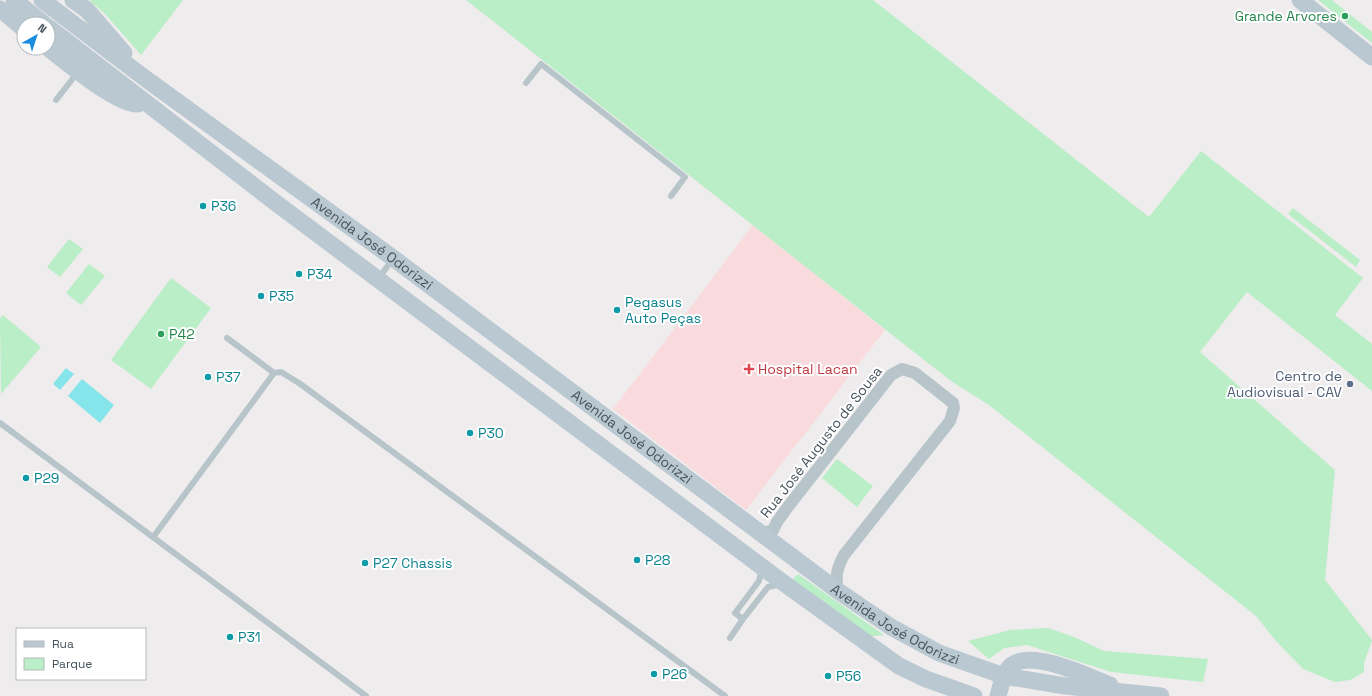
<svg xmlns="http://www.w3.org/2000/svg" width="1372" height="696" viewBox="0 0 1372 696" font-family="'Space Grotesk',sans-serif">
<rect width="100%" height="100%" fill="#efeced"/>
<path fill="#fadbdd" d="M 753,225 L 885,330 L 746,510 L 613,409 Z"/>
<path fill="#b9eec6" d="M 89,0 L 183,0 L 141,55 L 105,14 Z
M 466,0 L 873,0 L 1149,217 L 1201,151 L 1363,278 L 1335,315 L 1372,344 L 1372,391 L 1247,292 L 1200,352 L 1335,470 L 1325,580 L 1372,640 L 1364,663 L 1364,672 L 1350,680 L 1335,682 L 1303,669 L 1276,641 L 1256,616 L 989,405 L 951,381 Z
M 1318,0 L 1332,0 L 1372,32 L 1372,43 Z
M 1293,208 L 1360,260 L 1356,267 L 1288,214 Z
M 69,239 L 83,249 L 60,277 L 47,267 Z
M 89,264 L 105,276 L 81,305 L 66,293 Z
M 171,278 L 211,308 L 151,389 L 111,360 Z
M 3,315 L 41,347 L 1,394 L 0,318 Z
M 837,459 L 873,486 L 857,507 L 822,478 Z
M 798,574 L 884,635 L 866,637 L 792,580 Z
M 1048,628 L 1074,637 L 1104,651 L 1208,659 L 1203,682 L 1111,672 L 1027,645 L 1004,648 L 989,659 L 968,641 L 1010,630 Z"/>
<path fill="#86e5eb" d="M 66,368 L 74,374 L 60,390 L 53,384 Z
M 82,379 L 114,405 L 100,423 L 68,396 Z"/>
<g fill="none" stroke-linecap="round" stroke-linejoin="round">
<path stroke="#b7c4ca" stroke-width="6" d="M 526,83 L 541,64 L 685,177 L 671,196
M 56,100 L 78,72
M 379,278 L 392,260
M 227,338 L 274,373
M 0,423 L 366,696
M 154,536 L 274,373 L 281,372 L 299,383 L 725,696
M 743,619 L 735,613 L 759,581 L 762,569
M 730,638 L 743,619 L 768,587 L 781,584"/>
<path stroke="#b7c4ca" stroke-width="12" d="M 762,534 L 773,530 L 777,522 L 787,508 L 891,375 L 902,369 L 915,373 L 953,403 L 954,408 L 950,421 L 844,555 C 837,568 835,576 838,591"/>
<g stroke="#bac8d1" stroke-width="17">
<path d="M 14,0 L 44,24"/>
<path id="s1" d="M 42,0 L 146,79 L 393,258 L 838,591 L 891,627 L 926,646 L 939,653 L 1004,676 L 1065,686 L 1161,696"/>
<path d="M 73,0 L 87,10 L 124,53"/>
<path d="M 1300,0 L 1372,57"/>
<path d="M 0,9 L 24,29"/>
<path d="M 48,27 L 276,203 L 785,584 L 899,666 L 926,679 L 974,696"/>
<path d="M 48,48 C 66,62 117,105 138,104"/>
<path d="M 998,696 C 1001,686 1003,672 1012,665 C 1032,649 1089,677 1110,685"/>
</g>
</g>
<g fill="#2e9e5b" stroke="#fff" stroke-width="1.5">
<circle cx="1345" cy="16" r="4"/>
<circle cx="161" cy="334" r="4"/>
</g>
<g fill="#0f9aa8" stroke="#fff" stroke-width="1.5">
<circle cx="203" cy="206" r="4"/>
<circle cx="299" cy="274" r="4"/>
<circle cx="261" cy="296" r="4"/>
<circle cx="617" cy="310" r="4"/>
<circle cx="208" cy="377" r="4"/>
<circle cx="470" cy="433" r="4"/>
<circle cx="26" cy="478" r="4"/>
<circle cx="637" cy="560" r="4"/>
<circle cx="365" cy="563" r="4"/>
<circle cx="230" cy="637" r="4"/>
<circle cx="654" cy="674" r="4"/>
<circle cx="828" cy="676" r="4"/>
</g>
<path fill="#e0444e" stroke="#fff" stroke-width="1.5" d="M747 363h4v4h4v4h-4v4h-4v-4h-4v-4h4z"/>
<circle fill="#5c6f8a" stroke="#fff" stroke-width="1.5" cx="1350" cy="384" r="4"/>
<g text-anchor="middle" stroke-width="4" stroke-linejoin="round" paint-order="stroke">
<g font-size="14" fill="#27864d" stroke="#fff" text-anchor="end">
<text x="1337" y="21">Grande Arvores</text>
<text x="169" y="339" text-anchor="start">P42</text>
</g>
<g font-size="14" fill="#0d838f" stroke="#fff" text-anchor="start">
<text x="211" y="211">P36</text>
<text x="307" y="279">P34</text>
<text x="269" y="301">P35</text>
<text x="625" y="307">Pegasus<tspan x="625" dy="16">Auto Peças</tspan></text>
<text x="216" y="382">P37</text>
<text x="478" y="438">P30</text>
<text x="34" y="483">P29</text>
<text x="645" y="565">P28</text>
<text x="373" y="568">P27 Chassis</text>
<text x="238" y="642">P31</text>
<text x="662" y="679">P26</text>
<text x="836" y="681">P56</text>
</g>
<g font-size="14" fill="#45535a" stroke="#fff">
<text dy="5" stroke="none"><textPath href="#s1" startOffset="410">Avenida José Odorizzi</textPath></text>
<text dy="5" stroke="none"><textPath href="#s1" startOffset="734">Avenida José Odorizzi</textPath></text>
<text transform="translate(821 442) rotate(-52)" y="5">Rua José Augusto de Sousa</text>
<text dy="5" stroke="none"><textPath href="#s1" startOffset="1058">Avenida José Odorizzi</textPath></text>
</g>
<g font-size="14" fill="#be3a42" stroke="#fff" text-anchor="start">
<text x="758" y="374">Hospital Lacan</text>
</g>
<g font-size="14" fill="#4e5e75" stroke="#fff" text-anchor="end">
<text x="1342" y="381">Centro de<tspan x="1342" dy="16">Audiovisual - CAV</tspan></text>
</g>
</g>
<rect x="16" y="628" width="130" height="52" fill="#ffffff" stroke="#b5babd"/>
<rect x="24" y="641" width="20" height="6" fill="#bac8d1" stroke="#b5babd"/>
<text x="52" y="648" font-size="12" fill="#45535a">Rua</text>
<rect x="24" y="658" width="20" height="12" fill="#b9eec6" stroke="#b5babd"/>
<text x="52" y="668" font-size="12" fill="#45535a">Parque</text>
<g transform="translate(36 36) rotate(39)"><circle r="19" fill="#ffffff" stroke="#b5babd"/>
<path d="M0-3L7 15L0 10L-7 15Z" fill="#198cdd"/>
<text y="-6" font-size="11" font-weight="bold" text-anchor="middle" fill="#45535a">N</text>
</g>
</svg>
